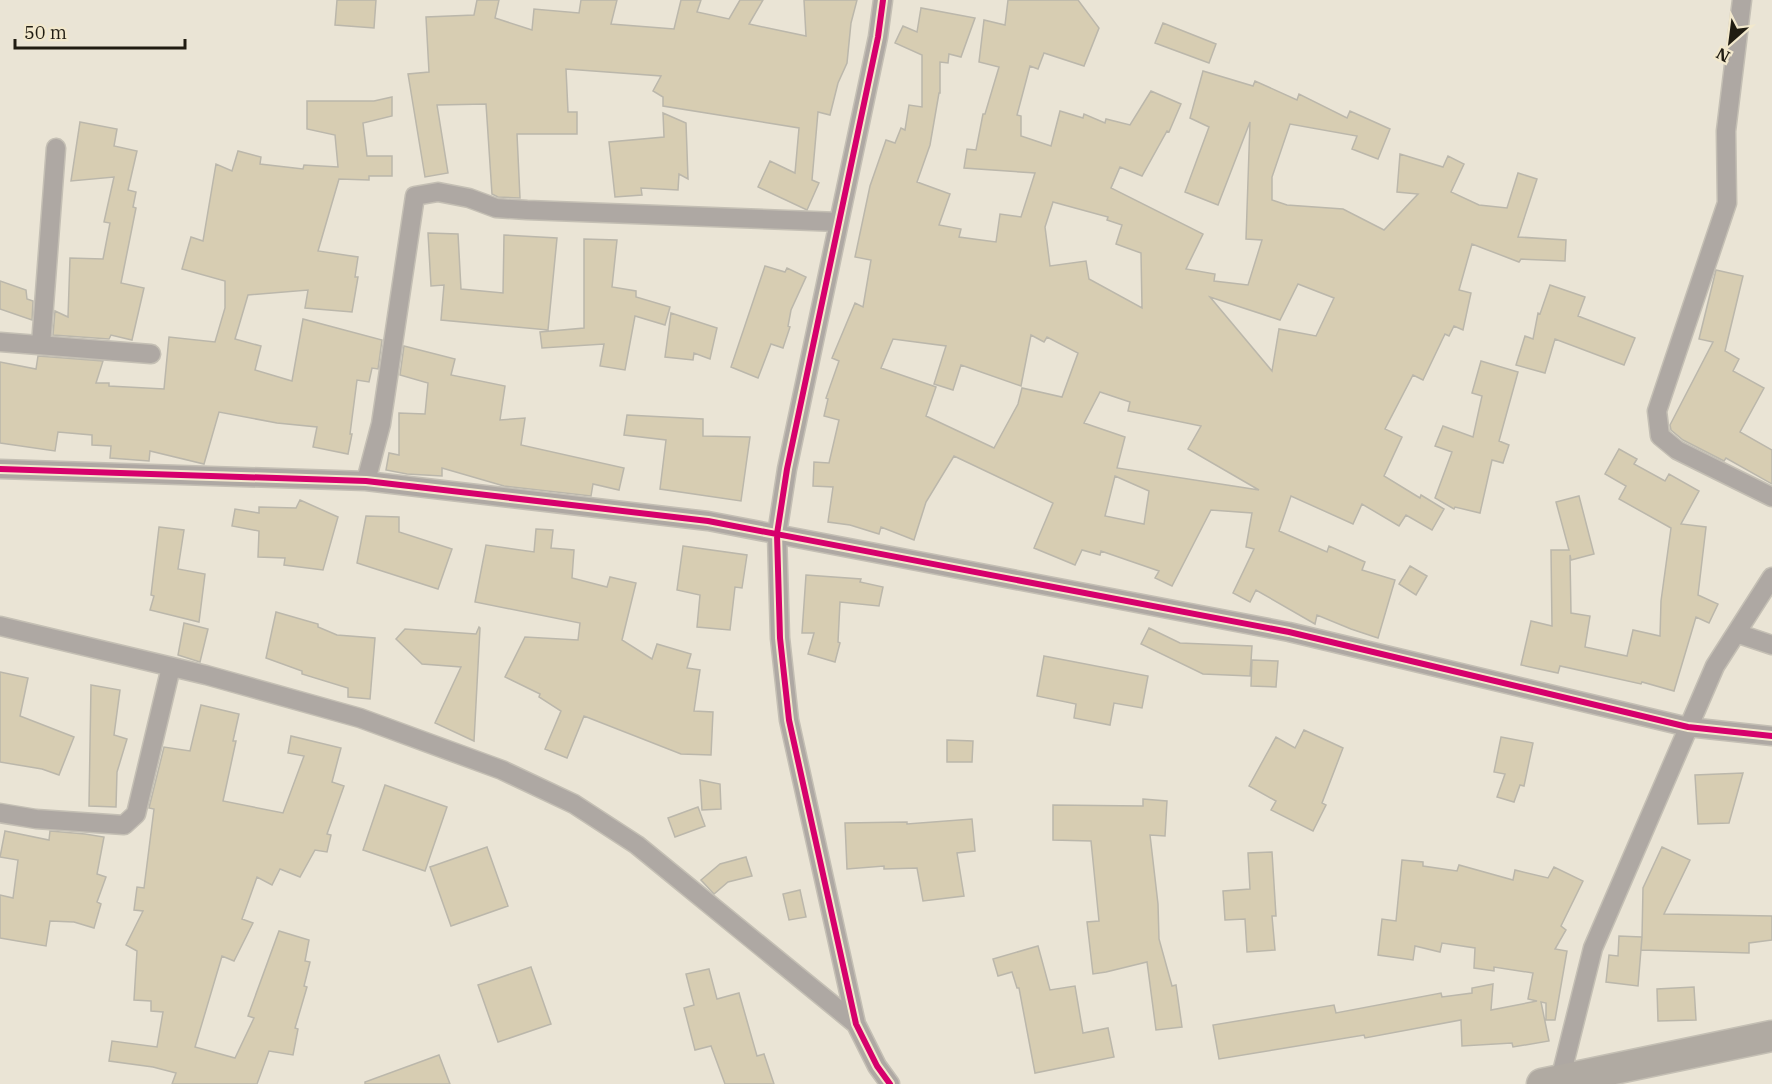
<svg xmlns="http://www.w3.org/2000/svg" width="1772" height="1084" viewBox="0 0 1772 1084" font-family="'IBM Plex Serif',serif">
<rect width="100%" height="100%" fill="#eae4d5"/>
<path fill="#d7cdb2" stroke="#bbb7ab" stroke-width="1.5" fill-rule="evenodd" d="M 337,0 L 376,0 L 374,28 L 335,25 Z
M 477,0 L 499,0 L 495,18 L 532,30 L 534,9 L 579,13 L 581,0 L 617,0 L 611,24 L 674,29 L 681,0 L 701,0 L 697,12 L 729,19 L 740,0 L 763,0 L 749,24 L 806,36 L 804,0 L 857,0 L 851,23 L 847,63 L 838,83 L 830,115 L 818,112 L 812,180 L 819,183 L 807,210 L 758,187 L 770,161 L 795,173 L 799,128 L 663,106 L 663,97 L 653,91 L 661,76 L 566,69 L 568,112 L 577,112 L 577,134 L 517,134 L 520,198 L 498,197 L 492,194 L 486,104 L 437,105 L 448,173 L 425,177 L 408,74 L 429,72 L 426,17 L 474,15 Z
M 1008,0 L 1078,0 L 1099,28 L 1084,66 L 1044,53 L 1038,69 L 1030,66 L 1017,115 L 1021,116 L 1021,136 L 1051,146 L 1060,111 L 1083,118 L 1084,114 L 1105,123 L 1106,119 L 1130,125 L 1151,91 L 1181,104 L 1169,132 L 1167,131 L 1142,176 L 1120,167 L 1111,188 L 1203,234 L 1186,269 L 1215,274 L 1214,281 L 1248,285 L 1262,240 L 1246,239 L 1250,122 L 1218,205 L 1185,192 L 1209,127 L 1190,118 L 1203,71 L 1253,86 L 1255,81 L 1297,100 L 1299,94 L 1347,118 L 1350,111 L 1390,129 L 1378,159 L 1352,149 L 1357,136 L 1290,124 L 1272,177 L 1272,200 L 1287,205 L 1343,209 L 1384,230 L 1418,194 L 1397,192 L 1400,154 L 1443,167 L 1448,156 L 1464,164 L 1451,192 L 1479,205 L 1507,208 L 1518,173 L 1537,179 L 1518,237 L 1566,240 L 1565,261 L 1521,259 L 1519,262 L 1472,244 L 1459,290 L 1471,293 L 1463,330 L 1454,326 L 1449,336 L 1445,334 L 1423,380 L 1413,375 L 1385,429 L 1402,437 L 1384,476 L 1420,498 L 1421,495 L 1444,509 L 1432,530 L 1406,515 L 1399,526 L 1362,504 L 1353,524 L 1291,496 L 1279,531 L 1327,552 L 1329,546 L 1365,562 L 1362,570 L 1395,580 L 1378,638 L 1351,629 L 1317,615 L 1315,624 L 1256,590 L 1250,602 L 1233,593 L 1254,549 L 1246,547 L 1252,513 L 1211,510 L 1172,586 L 1155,578 L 1159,571 L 1101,551 L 1100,555 L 1082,550 L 1075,565 L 1034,548 L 1053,503 L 954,456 L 926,502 L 914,540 L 881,527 L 879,534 L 850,525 L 828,522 L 833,487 L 813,486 L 814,462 L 829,463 L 839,420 L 824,416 L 828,399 L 826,398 L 839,361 L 832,358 L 855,303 L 863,307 L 871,260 L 855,257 L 870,186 L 886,140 L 895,143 L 901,128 L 905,130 L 909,105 L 922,107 L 922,55 L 895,43 L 903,26 L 917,32 L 921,8 L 975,18 L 961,57 L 949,54 L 948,63 L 940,62 L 940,93 L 939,93 L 930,145 L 917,182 L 950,194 L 939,225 L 961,229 L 959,237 L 996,242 L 1000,214 L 1021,217 L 1035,173 L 964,168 L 967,149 L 976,150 L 983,114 L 985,114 L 999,67 L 979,62 L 984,20 L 1005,25 ZM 1053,202 L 1108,217 L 1107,220 L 1122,225 L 1116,244 L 1141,253 L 1142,308 L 1089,279 L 1086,261 L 1050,266 L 1045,227 ZM 1298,284 L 1334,298 L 1316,336 L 1279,329 L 1272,371 L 1210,297 L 1280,320 ZM 1031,335 L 1044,342 L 1047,337 L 1078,353 L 1062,397 L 1022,388 L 1018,404 L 994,448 L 926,416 L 936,387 L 881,368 L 893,339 L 946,346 L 934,384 L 953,390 L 961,365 L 1021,386 ZM 1100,392 L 1130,402 L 1128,411 L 1201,426 L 1188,449 L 1259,490 L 1117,468 L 1125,437 L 1084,423 ZM 1115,476 L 1149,491 L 1144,524 L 1105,516 Z
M 1163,23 L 1216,44 L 1209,63 L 1155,43 Z
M 392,97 L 392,116 L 363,123 L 367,156 L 392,156 L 392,176 L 369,176 L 369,180 L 339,179 L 318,251 L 358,257 L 355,277 L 358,277 L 352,312 L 305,308 L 308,290 L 248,295 L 235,339 L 261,346 L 255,370 L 292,381 L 303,319 L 382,340 L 378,369 L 372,368 L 369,382 L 357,380 L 350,434 L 352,434 L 348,454 L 313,447 L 317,427 L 277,423 L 219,412 L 204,464 L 150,451 L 149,461 L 110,458 L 111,446 L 92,445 L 92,435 L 58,432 L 55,451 L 0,443 L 0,362 L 36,369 L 38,356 L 103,361 L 96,383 L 109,383 L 109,386 L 164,389 L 169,337 L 215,342 L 225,308 L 225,281 L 182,269 L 191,237 L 203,241 L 216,164 L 232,171 L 238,151 L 261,157 L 260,164 L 303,169 L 304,165 L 338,167 L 335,135 L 307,129 L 307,101 L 374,101 Z
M 663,113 L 686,123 L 688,179 L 679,174 L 678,190 L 641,188 L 642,195 L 615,197 L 609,142 L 664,137 Z
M 80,122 L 117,129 L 114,146 L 137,151 L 128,190 L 136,192 L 133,207 L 136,208 L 121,283 L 144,288 L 132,340 L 111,335 L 109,339 L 53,335 L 55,311 L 68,317 L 70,258 L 103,259 L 110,223 L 104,222 L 114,177 L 71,181 Z
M 428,233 L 458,234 L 461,289 L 503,293 L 504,235 L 557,238 L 548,330 L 441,320 L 444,285 L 431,286 Z
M 584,239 L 617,240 L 612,287 L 636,291 L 636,297 L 670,307 L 665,325 L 635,316 L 625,370 L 600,366 L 604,344 L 542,348 L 540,332 L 584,328 Z
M 765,266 L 785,272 L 787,268 L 806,277 L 791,310 L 788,326 L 790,327 L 783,348 L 771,344 L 758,378 L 731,367 Z
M 1716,270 L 1743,276 L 1725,351 L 1739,359 L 1733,371 L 1764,388 L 1740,432 L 1772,450 L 1772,484 L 1726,458 L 1724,461 L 1683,440 L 1671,430 L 1670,425 L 1713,342 L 1699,339 Z
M 0,281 L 26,290 L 27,299 L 33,301 L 32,320 L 0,309 Z
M 1550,285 L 1585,297 L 1578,316 L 1635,338 L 1624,365 L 1555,339 L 1545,373 L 1516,365 L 1525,336 L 1533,339 L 1538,313 L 1540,314 Z
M 671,313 L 717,328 L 710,359 L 694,353 L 693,360 L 665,357 Z
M 404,346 L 455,359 L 451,375 L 505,386 L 500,420 L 525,418 L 521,445 L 624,468 L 619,490 L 593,484 L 591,496 L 504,486 L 442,468 L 442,476 L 407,474 L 386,470 L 389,453 L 399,455 L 399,413 L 425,414 L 428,383 L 400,375 Z
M 1481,361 L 1518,372 L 1499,441 L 1509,445 L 1503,463 L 1492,460 L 1480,513 L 1455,507 L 1454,509 L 1435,498 L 1452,452 L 1435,446 L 1443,426 L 1473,437 L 1482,396 L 1472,393 Z
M 627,415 L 703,419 L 703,436 L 750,437 L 741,501 L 660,489 L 666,440 L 624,435 Z
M 1619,449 L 1637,459 L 1634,464 L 1665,481 L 1669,474 L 1699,491 L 1681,524 L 1706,527 L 1698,595 L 1718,604 L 1709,623 L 1696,617 L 1674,691 L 1642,682 L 1641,684 L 1560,666 L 1558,673 L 1521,665 L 1531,621 L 1552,626 L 1551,550 L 1569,550 L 1556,502 L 1579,496 L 1594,554 L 1571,560 L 1570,555 L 1571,613 L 1590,616 L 1585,647 L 1627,656 L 1633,630 L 1660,636 L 1661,601 L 1671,528 L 1619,499 L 1626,486 L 1605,474 Z
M 300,500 L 338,517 L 323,570 L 284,565 L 285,558 L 258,557 L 259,531 L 232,526 L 235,509 L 259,513 L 259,507 L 296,508 Z
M 366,516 L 399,517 L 399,532 L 452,549 L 438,589 L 357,563 Z
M 159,527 L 184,530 L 178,569 L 205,574 L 199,622 L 150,610 L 154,596 L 151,595 Z
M 536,529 L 553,530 L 551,548 L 574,550 L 572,578 L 607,587 L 610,577 L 636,583 L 622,640 L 652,659 L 657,644 L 691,654 L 687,668 L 700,670 L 694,711 L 713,712 L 711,755 L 681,754 L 584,716 L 567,758 L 545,749 L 561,711 L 539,697 L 540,694 L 505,677 L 525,637 L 578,640 L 580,623 L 475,602 L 486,545 L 534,552 Z
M 683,546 L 747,555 L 742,588 L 735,587 L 730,630 L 697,627 L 700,595 L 677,590 Z
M 1410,566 L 1427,576 L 1416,595 L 1399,584 Z
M 806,575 L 861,579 L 860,582 L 883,587 L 879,606 L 840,602 L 838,642 L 840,643 L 835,662 L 808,654 L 814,633 L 802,633 Z
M 276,612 L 318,624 L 318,627 L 337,635 L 375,638 L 370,699 L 348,697 L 348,688 L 302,674 L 302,671 L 266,658 Z
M 184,623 L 208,629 L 200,662 L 178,655 Z
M 479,627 L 480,628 L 474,741 L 435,723 L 461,667 L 422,664 L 396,639 L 405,629 L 476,634 Z
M 1149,628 L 1180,643 L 1252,646 L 1250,676 L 1203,674 L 1141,644 Z
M 1044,656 L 1148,676 L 1142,708 L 1114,703 L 1110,725 L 1074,718 L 1076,704 L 1037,696 Z
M 1252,660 L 1278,661 L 1276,687 L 1251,686 Z
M 0,672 L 28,678 L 20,716 L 74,737 L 59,775 L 42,769 L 0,762 Z
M 91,685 L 120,690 L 114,735 L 127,739 L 117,772 L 116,807 L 89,806 Z
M 201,705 L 239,714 L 233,741 L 236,741 L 223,801 L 283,813 L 304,756 L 288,753 L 291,736 L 341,748 L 332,782 L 344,786 L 327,834 L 331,835 L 327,852 L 315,850 L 300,877 L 280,869 L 272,885 L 257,877 L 242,919 L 253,923 L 234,961 L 222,956 L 195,1047 L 235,1058 L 254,1018 L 248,1016 L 279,931 L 309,940 L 305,961 L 310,962 L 304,986 L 307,987 L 295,1028 L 298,1029 L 293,1055 L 269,1051 L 257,1084 L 172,1084 L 176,1073 L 153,1067 L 109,1061 L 112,1041 L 157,1047 L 163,1012 L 151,1011 L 151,1001 L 134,1000 L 137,951 L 126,945 L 143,911 L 134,910 L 137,887 L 144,888 L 154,809 L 149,808 L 164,747 L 190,751 Z
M 1304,730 L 1343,748 L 1322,803 L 1326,805 L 1313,831 L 1271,810 L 1276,801 L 1249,786 L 1276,737 L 1295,748 Z
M 1501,737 L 1533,743 L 1524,786 L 1520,785 L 1514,802 L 1497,797 L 1505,774 L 1494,772 Z
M 947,740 L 973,741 L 972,762 L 947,762 Z
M 1743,773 L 1729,823 L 1698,824 L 1695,775 Z
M 700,780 L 720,784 L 721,809 L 702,810 Z
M 385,785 L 447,807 L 425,871 L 363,850 Z
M 1143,799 L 1167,801 L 1165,836 L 1150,835 L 1158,904 L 1159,939 L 1172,986 L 1176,985 L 1182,1027 L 1156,1030 L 1147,962 L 1106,972 L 1093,974 L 1087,922 L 1099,921 L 1091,841 L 1053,840 L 1053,805 L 1143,806 Z
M 698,807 L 705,826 L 675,837 L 668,818 Z
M 972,819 L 975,851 L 957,853 L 964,896 L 923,901 L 917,868 L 884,869 L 884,866 L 847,869 L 845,823 L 907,822 L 907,824 Z
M 5,831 L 49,840 L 50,831 L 85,834 L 104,837 L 97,874 L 106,877 L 97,902 L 101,904 L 94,928 L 74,922 L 50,921 L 46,946 L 0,938 L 0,895 L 13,898 L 18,860 L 0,857 Z
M 487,847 L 508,906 L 451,926 L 430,867 Z
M 1662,847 L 1690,860 L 1664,914 L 1772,916 L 1772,940 L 1749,943 L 1749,953 L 1641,950 L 1642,937 L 1638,986 L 1606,982 L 1609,955 L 1618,956 L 1619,936 L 1642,937 L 1643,888 Z
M 1272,852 L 1276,916 L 1272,916 L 1275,950 L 1247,952 L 1245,919 L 1225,920 L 1223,891 L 1250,889 L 1248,853 Z
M 746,857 L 752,876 L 728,882 L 714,894 L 701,880 L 720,864 Z
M 1402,860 L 1423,862 L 1423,866 L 1457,871 L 1459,865 L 1513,880 L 1515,870 L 1548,878 L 1554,867 L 1583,881 L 1561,926 L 1566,930 L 1555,949 L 1567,951 L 1555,1020 L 1546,1020 L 1546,1003 L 1541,1002 L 1549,1041 L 1513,1047 L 1512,1043 L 1462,1046 L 1461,1020 L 1365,1038 L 1364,1035 L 1219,1059 L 1213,1025 L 1334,1005 L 1336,1013 L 1441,993 L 1442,997 L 1472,993 L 1472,988 L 1493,984 L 1491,1010 L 1537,1001 L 1528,999 L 1533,973 L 1494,967 L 1494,971 L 1474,968 L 1475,948 L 1442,943 L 1440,952 L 1415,946 L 1413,960 L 1378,955 L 1382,919 L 1396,921 Z
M 800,890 L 806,917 L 789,920 L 783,894 Z
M 1038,946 L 1050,990 L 1075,986 L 1083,1033 L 1108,1028 L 1114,1057 L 1035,1073 L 1019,988 L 1017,988 L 1012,972 L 998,976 L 993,959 Z
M 531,967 L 551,1024 L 498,1042 L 478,985 Z
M 709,969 L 717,999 L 739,993 L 757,1056 L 764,1054 L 774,1084 L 725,1084 L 711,1046 L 695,1050 L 684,1008 L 694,1005 L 686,974 Z
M 1694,987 L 1696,1020 L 1658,1021 L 1657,989 Z
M 439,1055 L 450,1084 L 365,1084 L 365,1082 Z"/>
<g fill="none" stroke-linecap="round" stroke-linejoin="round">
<defs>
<path id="street" d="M 883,0 L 878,37 L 787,469 L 777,534 L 780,638 L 789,720 L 856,1024 L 877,1066 L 890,1084
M 1742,0 L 1726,131 L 1727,203 L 1657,411 L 1660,436 L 1677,450 L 1772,497
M 0,342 L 151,354
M 41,345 L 56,148
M 0,469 L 366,481 L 708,521 L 1289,632 L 1688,727 L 1772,736
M 366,481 L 381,424 L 415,196 L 438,192 L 469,198 L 496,208 L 527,210 L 839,222
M 0,626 L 206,675 L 360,718 L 502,770 L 574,804 L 637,845 L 856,1024
M 1736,633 L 1772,645
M 0,813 L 36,819 L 124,825 L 136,814 L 171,667
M 1560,1080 L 1593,948 L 1715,666 L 1772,577"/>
<path id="primary" d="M 1542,1084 L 1772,1036"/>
</defs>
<use href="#street" stroke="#c4bfb4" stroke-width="21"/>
<use href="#primary" stroke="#c4bfb4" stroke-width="33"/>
<use href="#street" stroke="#aea8a3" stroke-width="18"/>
<use href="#primary" stroke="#b0aaa2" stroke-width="30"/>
<defs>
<path id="cycleway" d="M 883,0 L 878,37 L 787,469 L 777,534 L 780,638 L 789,720 L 856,1024 L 877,1066 L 890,1084
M 0,469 L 366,481 L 708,521 L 1289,632 L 1688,727 L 1772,736"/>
</defs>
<use href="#cycleway" stroke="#f2e8cd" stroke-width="10"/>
<use href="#cycleway" stroke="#d6006c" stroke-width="6"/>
</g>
<g transform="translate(1730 42) rotate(208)" stroke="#f2e8cd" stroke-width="4.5" paint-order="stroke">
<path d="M0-4.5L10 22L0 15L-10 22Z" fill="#201c12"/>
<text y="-9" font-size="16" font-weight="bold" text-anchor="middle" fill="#201c12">N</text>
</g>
<path d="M15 39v9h170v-9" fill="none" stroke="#201c12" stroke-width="3"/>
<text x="24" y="39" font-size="18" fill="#201c12" stroke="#f2e8cd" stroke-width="4.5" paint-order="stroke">50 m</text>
</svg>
